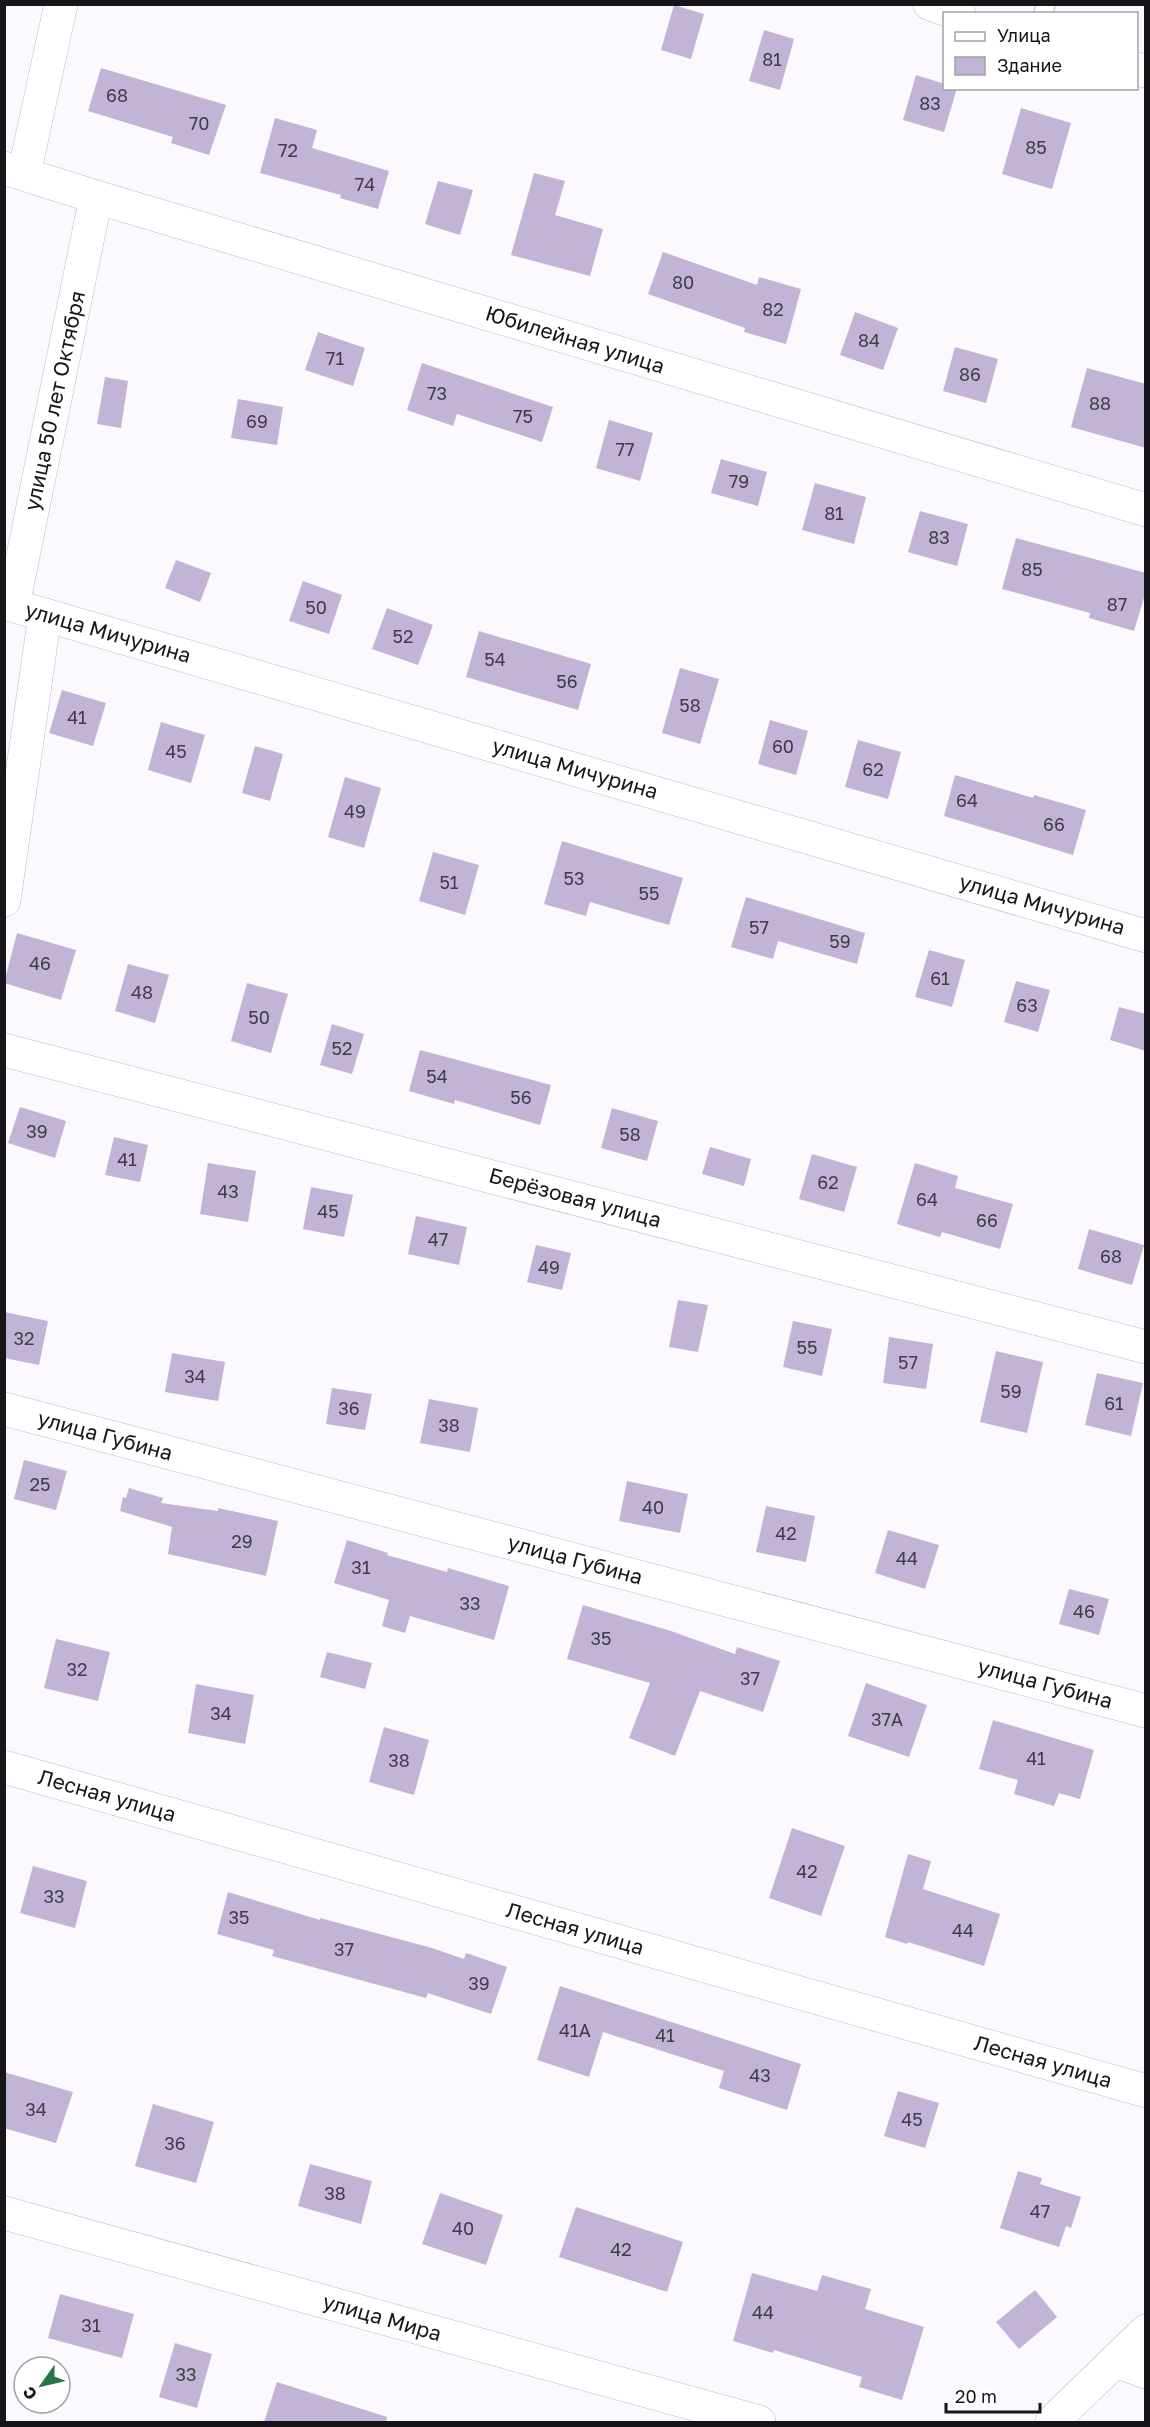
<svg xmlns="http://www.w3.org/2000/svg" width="1150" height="2427" viewBox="0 0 1150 2427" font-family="'Golos Text',sans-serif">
<rect width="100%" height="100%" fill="#fbf9fd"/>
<path fill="#c1b4d7" d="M 674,5 L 704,14 L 691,59 L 661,50 Z
M 764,30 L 794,39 L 780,90 L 749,81 Z
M 101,68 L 226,105 L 209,155 L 171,143 L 173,137 L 88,111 Z
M 916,75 L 945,84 L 945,88 L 957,88 L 944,132 L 903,120 Z
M 1021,108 L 1071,123 L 1052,189 L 1002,174 Z
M 275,118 L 317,130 L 312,148 L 389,171 L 378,209 L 340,198 L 341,195 L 260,173 Z
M 534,173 L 565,181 L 555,215 L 603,229 L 590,276 L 511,255 Z
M 438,181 L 473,190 L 460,235 L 425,224 Z
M 663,252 L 757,285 L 759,277 L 801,289 L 786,344 L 744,332 L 745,328 L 648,294 Z
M 855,312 L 898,328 L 883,370 L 840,355 Z
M 318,332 L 365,348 L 353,386 L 305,370 Z
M 955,347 L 998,359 L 986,403 L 943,391 Z
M 422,363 L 553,407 L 542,442 L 457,414 L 453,426 L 407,410 Z
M 1087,368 L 1146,384 L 1146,448 L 1071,427 Z
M 105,377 L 128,381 L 121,428 L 97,424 Z
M 238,399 L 283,407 L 277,445 L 231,438 Z
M 609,420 L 653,433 L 640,481 L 596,468 Z
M 721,459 L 767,472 L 758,506 L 711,493 Z
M 815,483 L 866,497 L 854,544 L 802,530 Z
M 920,511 L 968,524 L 957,566 L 908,552 Z
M 1016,538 L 1146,573 L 1146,591 L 1134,631 L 1089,618 L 1090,613 L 1002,589 Z
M 176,560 L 211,573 L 200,602 L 165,588 Z
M 303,581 L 342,595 L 329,634 L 289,621 Z
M 387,608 L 433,625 L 418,665 L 372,649 Z
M 479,631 L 591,664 L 578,710 L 466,677 Z
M 680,668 L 719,679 L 700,744 L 662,733 Z
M 62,690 L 106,703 L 93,746 L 49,733 Z
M 770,720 L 808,731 L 796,775 L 758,764 Z
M 161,722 L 205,735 L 191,783 L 148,770 Z
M 858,740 L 901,752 L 888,799 L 845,787 Z
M 255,746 L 283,754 L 270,801 L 242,793 Z
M 955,775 L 1033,798 L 1034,795 L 1086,810 L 1073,855 L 944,816 Z
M 345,777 L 381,788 L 364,848 L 328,837 Z
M 562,841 L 683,878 L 669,925 L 590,902 L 586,916 L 544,904 Z
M 433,852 L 479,865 L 465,915 L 419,901 Z
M 746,897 L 865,933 L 857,964 L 778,941 L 773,959 L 731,947 Z
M 17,933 L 76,950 L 61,1000 L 4,983 Z
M 929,950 L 965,960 L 952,1007 L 915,997 Z
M 128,964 L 169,975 L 155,1023 L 115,1011 Z
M 1016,981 L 1050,990 L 1038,1032 L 1004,1022 Z
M 247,983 L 288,994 L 271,1053 L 231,1041 Z
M 1119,1007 L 1146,1014 L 1146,1051 L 1110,1040 Z
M 332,1024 L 364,1034 L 352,1074 L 320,1065 Z
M 420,1050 L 551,1085 L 540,1125 L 455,1100 L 454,1104 L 409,1091 Z
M 20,1107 L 66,1121 L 55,1158 L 8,1143 Z
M 612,1108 L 658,1121 L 647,1161 L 601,1148 Z
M 114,1137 L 148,1145 L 140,1182 L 105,1175 Z
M 710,1147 L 751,1159 L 744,1186 L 702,1174 Z
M 812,1154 L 857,1167 L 844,1212 L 799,1199 Z
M 208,1163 L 256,1171 L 248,1222 L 200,1214 Z
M 915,1163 L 958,1176 L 955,1188 L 1013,1204 L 1000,1249 L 942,1232 L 940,1237 L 897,1224 Z
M 311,1187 L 353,1195 L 344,1237 L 303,1229 Z
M 416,1216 L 467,1227 L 459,1265 L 408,1254 Z
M 1089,1229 L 1144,1245 L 1132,1285 L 1078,1269 Z
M 536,1245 L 571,1253 L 562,1290 L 527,1282 Z
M 678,1300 L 708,1305 L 698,1352 L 669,1347 Z
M 4,1312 L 48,1321 L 39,1365 L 4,1358 Z
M 793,1321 L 832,1329 L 822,1376 L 783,1367 Z
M 889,1337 L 933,1344 L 926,1389 L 883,1383 Z
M 996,1351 L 1043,1362 L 1027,1433 L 980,1422 Z
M 172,1353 L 225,1362 L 218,1401 L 165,1392 Z
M 1097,1373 L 1143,1383 L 1131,1436 L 1085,1425 Z
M 332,1388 L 372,1394 L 365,1430 L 326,1424 Z
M 429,1399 L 478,1408 L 470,1452 L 420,1443 Z
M 24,1460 L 67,1471 L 56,1510 L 14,1499 Z
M 627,1481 L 688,1494 L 680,1533 L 619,1521 Z
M 129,1488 L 163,1498 L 161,1503 L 218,1511 L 218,1508 L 278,1521 L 266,1576 L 168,1554 L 172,1527 L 120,1511 L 123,1497 L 126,1498 Z
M 766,1506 L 815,1516 L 806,1562 L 756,1552 Z
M 888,1530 L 939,1545 L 925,1589 L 875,1573 Z
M 347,1540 L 388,1553 L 387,1555 L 447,1572 L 448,1568 L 509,1586 L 494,1640 L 410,1616 L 405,1633 L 382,1626 L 389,1600 L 334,1583 Z
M 1069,1589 L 1109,1599 L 1099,1635 L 1059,1624 Z
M 583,1605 L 671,1631 L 735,1654 L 737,1647 L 780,1661 L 763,1712 L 700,1691 L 675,1756 L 629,1738 L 650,1683 L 567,1659 Z
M 56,1639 L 110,1652 L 98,1701 L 44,1688 Z
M 327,1652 L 372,1663 L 365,1689 L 320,1677 Z
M 866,1683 L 927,1705 L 909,1757 L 848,1736 Z
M 196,1684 L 254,1695 L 245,1744 L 188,1733 Z
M 993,1720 L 1094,1750 L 1080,1799 L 1059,1793 L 1054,1806 L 1014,1794 L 1018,1780 L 979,1769 Z
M 384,1727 L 429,1740 L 414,1795 L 369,1782 Z
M 792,1828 L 845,1846 L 821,1916 L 769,1898 Z
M 908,1854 L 931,1861 L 923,1889 L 1000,1914 L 984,1966 L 908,1942 L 907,1944 L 885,1937 Z
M 33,1866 L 87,1881 L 75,1928 L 20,1913 Z
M 228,1892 L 320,1920 L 320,1918 L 432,1948 L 464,1959 L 466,1953 L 507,1967 L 491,2014 L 428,1993 L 426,1998 L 272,1956 L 274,1950 L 217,1934 Z
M 560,1986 L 801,2064 L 787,2110 L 719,2088 L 724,2071 L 603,2032 L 589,2077 L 537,2060 Z
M 4,2072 L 73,2092 L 56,2143 L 4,2128 Z
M 898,2091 L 939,2103 L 925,2148 L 884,2136 Z
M 153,2104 L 214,2122 L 196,2183 L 135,2166 Z
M 310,2164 L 372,2181 L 361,2224 L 298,2206 Z
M 1018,2171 L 1042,2178 L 1040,2184 L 1081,2197 L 1071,2228 L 1066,2226 L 1059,2247 L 1000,2228 Z
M 440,2193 L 503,2215 L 486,2265 L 422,2244 Z
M 576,2207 L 683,2242 L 667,2292 L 559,2257 Z
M 752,2273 L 817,2291 L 822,2275 L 871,2289 L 865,2309 L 924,2327 L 902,2400 L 859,2387 L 862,2377 L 774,2350 L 773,2353 L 733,2341 Z
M 1035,2290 L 1057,2317 L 1019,2349 L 996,2322 Z
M 60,2294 L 134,2314 L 122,2358 L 48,2338 Z
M 175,2343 L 212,2354 L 197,2408 L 159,2397 Z
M 277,2382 L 387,2417 L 386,2422 L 264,2422 Z"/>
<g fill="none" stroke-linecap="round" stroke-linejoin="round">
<defs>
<path id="lane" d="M 1043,14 L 1046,4"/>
<path id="street" d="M 930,4 L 959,14
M 1136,69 L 1146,71
M 4,168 L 96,197 L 1146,510
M 24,174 L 61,4
M 13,605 L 96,197
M 4,900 L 45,615
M 4,1050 L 1146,1347
M 4,1409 L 1146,1711
M 4,1767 L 1146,2091
M 4,2213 L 759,2422
M 1116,2361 L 1146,2372
M 1052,2422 L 1146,2331"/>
<path id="secondary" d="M 4,603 L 1146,936"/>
</defs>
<use href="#lane" stroke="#bfb8c9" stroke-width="20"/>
<use href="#street" stroke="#bfb8c9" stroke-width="34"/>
<use href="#secondary" stroke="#bfb8c9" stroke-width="34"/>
<use href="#lane" stroke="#fff" stroke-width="18"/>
<use href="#street" stroke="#fff" stroke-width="33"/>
<use href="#secondary" stroke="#fff" stroke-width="33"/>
</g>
<g text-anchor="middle" stroke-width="5" stroke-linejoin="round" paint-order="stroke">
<g font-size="18" fill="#423c49">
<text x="772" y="66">81</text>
<text x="117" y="102">68</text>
<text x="930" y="110">83</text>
<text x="199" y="130">70</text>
<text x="1036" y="154">85</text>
<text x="288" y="157">72</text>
<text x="365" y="191">74</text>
<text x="683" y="289">80</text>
<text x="773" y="316">82</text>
<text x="869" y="347">84</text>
<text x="335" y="365">71</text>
<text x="970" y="381">86</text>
<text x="437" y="400">73</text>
<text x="1100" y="410">88</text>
<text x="523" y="423">75</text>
<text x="257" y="428">69</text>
<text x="625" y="456">77</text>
<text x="739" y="488">79</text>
<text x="834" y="520">81</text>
<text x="939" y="544">83</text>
<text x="1032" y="576">85</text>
<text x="1117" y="611">87</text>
<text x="316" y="614">50</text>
<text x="403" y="643">52</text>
<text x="495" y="666">54</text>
<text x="567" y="688">56</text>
<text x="690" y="712">58</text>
<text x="77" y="724">41</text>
<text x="783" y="753">60</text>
<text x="176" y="758">45</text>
<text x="873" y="776">62</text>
<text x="967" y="807">64</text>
<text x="355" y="818">49</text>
<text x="1054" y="831">66</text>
<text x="574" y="885">53</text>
<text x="449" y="889">51</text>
<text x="649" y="900">55</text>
<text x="759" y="934">57</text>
<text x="840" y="948">59</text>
<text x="40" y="970">46</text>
<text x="940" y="985">61</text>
<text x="142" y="999">48</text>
<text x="1027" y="1012">63</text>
<text x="259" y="1024">50</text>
<text x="342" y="1055">52</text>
<text x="437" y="1083">54</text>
<text x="521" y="1104">56</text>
<text x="37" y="1138">39</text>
<text x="630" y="1141">58</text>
<text x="127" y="1166">41</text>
<text x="828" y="1189">62</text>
<text x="228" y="1198">43</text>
<text x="927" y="1206">64</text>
<text x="328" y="1218">45</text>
<text x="987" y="1227">66</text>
<text x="438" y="1246">47</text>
<text x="1111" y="1263">68</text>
<text x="549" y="1274">49</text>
<text x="24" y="1345">32</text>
<text x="807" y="1354">55</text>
<text x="908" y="1369">57</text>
<text x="195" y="1383">34</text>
<text x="1011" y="1398">59</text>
<text x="1114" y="1410">61</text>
<text x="349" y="1415">36</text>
<text x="449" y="1432">38</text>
<text x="40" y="1491">25</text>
<text x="653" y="1514">40</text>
<text x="786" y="1540">42</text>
<text x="242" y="1548">29</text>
<text x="907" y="1565">44</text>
<text x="361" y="1574">31</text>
<text x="470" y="1610">33</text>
<text x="1084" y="1618">46</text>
<text x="601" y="1645">35</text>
<text x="77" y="1676">32</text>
<text x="750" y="1685">37</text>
<text x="221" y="1720">34</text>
<text x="887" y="1726">37А</text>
<text x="1036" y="1765">41</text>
<text x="399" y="1767">38</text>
<text x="807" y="1878">42</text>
<text x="54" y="1903">33</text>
<text x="239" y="1924">35</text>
<text x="963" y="1937">44</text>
<text x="344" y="1956">37</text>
<text x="479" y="1990">39</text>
<text x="575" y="2037">41А</text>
<text x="665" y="2042">41</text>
<text x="760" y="2082">43</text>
<text x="36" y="2116">34</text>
<text x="912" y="2126">45</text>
<text x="175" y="2150">36</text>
<text x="335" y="2200">38</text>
<text x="1040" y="2218">47</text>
<text x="463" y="2235">40</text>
<text x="621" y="2256">42</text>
<text x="763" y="2319">44</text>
<text x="91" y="2332">31</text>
<text x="186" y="2381">33</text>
</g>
<g font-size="21" fill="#17141a" stroke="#fff">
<text transform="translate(575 340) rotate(17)" y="7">Юбилейная улица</text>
<text transform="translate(55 401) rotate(-78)" y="7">улица 50 лет Октября</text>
<text transform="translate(108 633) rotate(16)" y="7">улица Мичурина</text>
<text transform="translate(575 769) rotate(16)" y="7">улица Мичурина</text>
<text transform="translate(1042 905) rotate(16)" y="7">улица Мичурина</text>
<text transform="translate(575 1198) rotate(15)" y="7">Берёзовая улица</text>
<text transform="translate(105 1436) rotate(15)" y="7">улица Губина</text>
<text transform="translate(575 1560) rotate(15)" y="7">улица Губина</text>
<text transform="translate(1045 1684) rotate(15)" y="7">улица Губина</text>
<text transform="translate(107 1796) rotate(16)" y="7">Лесная улица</text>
<text transform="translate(575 1929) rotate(16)" y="7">Лесная улица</text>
<text transform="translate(1043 2062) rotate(16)" y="7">Лесная улица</text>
<text transform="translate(382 2318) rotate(16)" y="7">улица Мира</text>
</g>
</g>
<rect width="1150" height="2427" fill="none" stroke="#17141a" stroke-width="12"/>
<rect x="943" y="12" width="195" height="78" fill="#ffffff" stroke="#a2a1a3" stroke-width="1.5"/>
<rect x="955" y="32" width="30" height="9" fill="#ffffff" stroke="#a2a1a3" stroke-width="1.5"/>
<text x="997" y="42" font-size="18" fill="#17141a">Улица</text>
<rect x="955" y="57" width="30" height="18" fill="#c1b4d7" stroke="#a2a1a3" stroke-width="1.5"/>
<text x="997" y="72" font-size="18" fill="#17141a">Здание</text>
<g transform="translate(42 2385) rotate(236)"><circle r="28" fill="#ffffff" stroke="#a2a1a3" stroke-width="1.5"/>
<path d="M0-4.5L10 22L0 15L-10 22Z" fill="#247647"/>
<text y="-9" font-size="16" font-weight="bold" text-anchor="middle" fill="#17141a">С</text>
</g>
<path d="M946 2403v9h94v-9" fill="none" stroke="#17141a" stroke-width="3"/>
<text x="955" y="2403" font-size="18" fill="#17141a" stroke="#ffffff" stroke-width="4.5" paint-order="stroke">20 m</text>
</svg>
